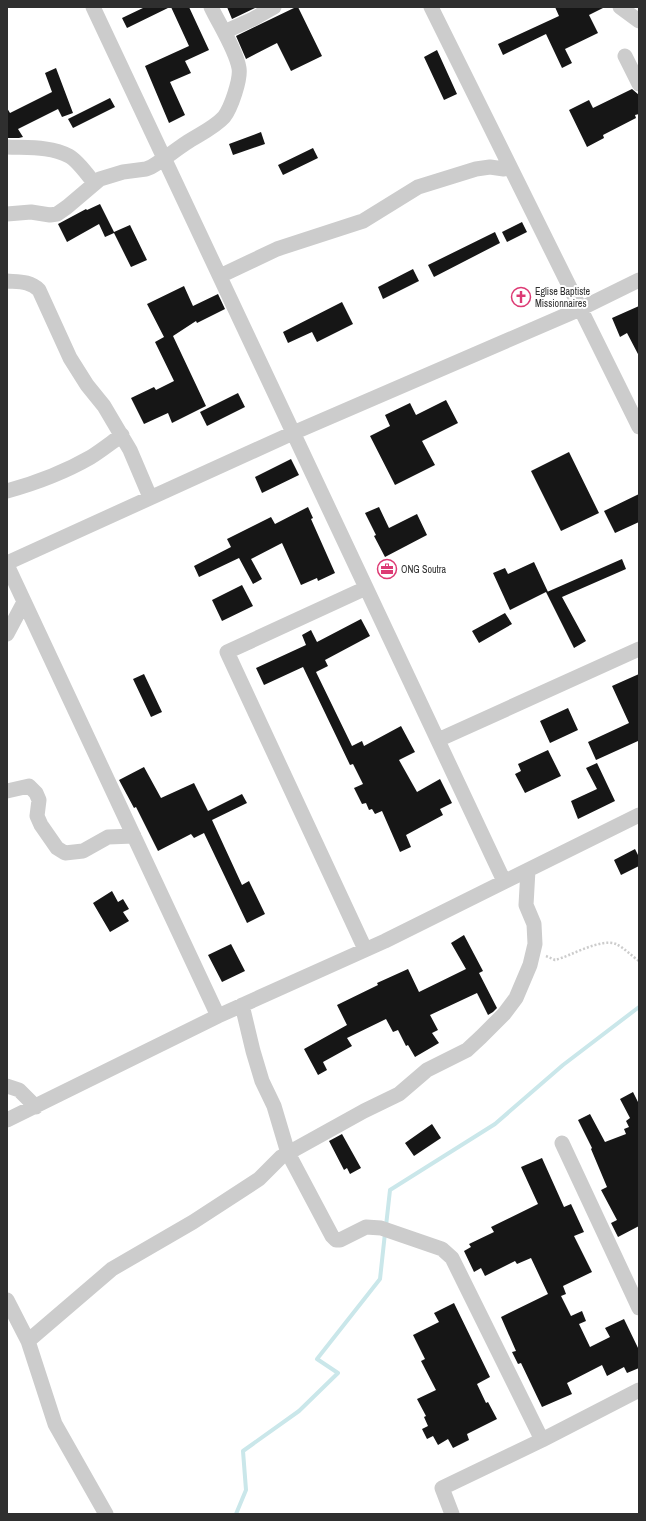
<svg xmlns="http://www.w3.org/2000/svg" width="646" height="1521" viewBox="0 0 646 1521" font-family="'Archivo Narrow',sans-serif">
<rect width="100%" height="100%" fill="#fff"/>
<g fill="none" stroke-linecap="round" stroke-linejoin="round">
<path stroke="#cae7ea" stroke-width="4" d="M 386,1226 L 390,1190 L 495,1124 L 563,1065 L 639,1007
M 236,1514 L 246,1490 L 243,1451 L 299,1411 L 338,1373 L 317,1359 L 380,1279 L 385,1233"/>
</g>
<path fill="#161616" d="M 145,7 L 170,7 L 127,28 L 122,18 Z
M 171,7 L 189,7 L 209,50 L 185,61 L 191,73 L 170,82 L 185,115 L 169,123 L 145,66 L 189,46 Z
M 227,7 L 255,7 L 255,8 L 232,19 Z
M 296,7 L 298,7 L 322,56 L 291,71 L 277,43 L 246,59 L 236,36 Z
M 555,7 L 605,7 L 589,15 L 598,33 L 565,49 L 572,63 L 562,68 L 546,34 L 503,55 L 498,44 L 559,16 Z
M 437,50 L 457,94 L 444,100 L 424,57 Z
M 56,68 L 73,113 L 62,117 L 58,109 L 18,129 L 23,137 L 19,138 L 7,138 L 7,108 L 10,113 L 52,92 L 45,73 Z
M 632,89 L 639,95 L 639,114 L 635,115 L 636,118 L 603,135 L 604,138 L 587,147 L 569,110 L 589,100 L 593,108 Z
M 110,98 L 115,107 L 73,128 L 68,119 Z
M 261,132 L 265,144 L 233,155 L 229,144 Z
M 313,148 L 318,158 L 283,175 L 278,165 Z
M 100,204 L 114,232 L 130,225 L 147,260 L 131,267 L 114,233 L 105,237 L 99,224 L 67,242 L 58,224 L 86,209 L 87,210 Z
M 522,222 L 527,232 L 507,242 L 502,232 Z
M 495,232 L 500,243 L 434,277 L 428,265 Z
M 413,269 L 419,281 L 383,299 L 378,287 Z
M 184,286 L 193,306 L 218,294 L 225,309 L 197,323 L 196,321 L 173,336 L 206,406 L 172,423 L 168,413 L 144,424 L 131,398 L 154,387 L 156,390 L 174,381 L 155,342 L 164,337 L 147,304 Z
M 342,302 L 353,324 L 317,342 L 312,332 L 288,343 L 283,332 Z
M 639,306 L 639,356 L 627,333 L 620,337 L 612,318 Z
M 238,393 L 245,407 L 207,426 L 200,412 Z
M 446,400 L 458,423 L 422,441 L 435,465 L 395,485 L 370,436 L 390,426 L 385,415 L 410,403 L 416,415 Z
M 569,452 L 599,513 L 561,531 L 531,471 Z
M 291,459 L 299,475 L 262,493 L 255,477 Z
M 639,494 L 639,522 L 615,533 L 604,511 Z
M 308,507 L 313,518 L 311,519 L 335,573 L 318,581 L 317,578 L 301,585 L 282,543 L 251,559 L 262,579 L 253,584 L 239,558 L 199,577 L 194,566 L 231,547 L 227,539 L 271,517 L 275,524 Z
M 379,507 L 389,528 L 417,514 L 427,535 L 385,557 L 374,536 L 376,535 L 365,513 Z
M 622,559 L 626,569 L 562,597 L 586,641 L 574,648 L 546,592 L 510,610 L 493,573 L 505,568 L 508,574 L 534,562 L 548,592 L 547,592 Z
M 242,585 L 253,606 L 222,621 L 212,600 Z
M 505,613 L 512,624 L 479,643 L 472,631 Z
M 361,619 L 370,636 L 325,660 L 328,666 L 316,672 L 352,746 L 362,741 L 364,746 L 401,726 L 415,752 L 399,760 L 417,792 L 440,779 L 452,803 L 440,809 L 443,815 L 406,835 L 411,847 L 400,852 L 382,811 L 375,814 L 372,809 L 369,810 L 366,803 L 362,804 L 354,788 L 363,784 L 353,764 L 350,765 L 303,667 L 264,685 L 256,668 L 306,645 L 302,635 L 311,630 L 317,642 Z
M 144,674 L 162,712 L 151,717 L 133,679 Z
M 639,674 L 639,743 L 638,741 L 596,760 L 588,742 L 629,723 L 612,686 Z
M 568,708 L 578,730 L 550,743 L 540,721 Z
M 548,750 L 561,776 L 525,793 L 515,774 L 521,771 L 518,764 Z
M 597,763 L 615,801 L 578,819 L 571,801 L 597,789 L 586,768 Z
M 144,767 L 161,798 L 194,783 L 208,811 L 242,794 L 247,803 L 212,820 L 242,885 L 249,881 L 265,914 L 247,923 L 204,833 L 194,838 L 191,834 L 158,851 L 136,807 L 134,808 L 119,780 Z
M 635,849 L 639,857 L 639,866 L 621,875 L 614,860 Z
M 112,891 L 118,902 L 123,899 L 129,909 L 123,912 L 129,921 L 110,932 L 93,903 Z
M 464,935 L 483,971 L 479,973 L 497,1008 L 493,1012 L 488,1015 L 477,993 L 430,1015 L 438,1030 L 432,1033 L 439,1043 L 415,1057 L 408,1045 L 406,1046 L 398,1030 L 393,1032 L 386,1019 L 347,1038 L 352,1046 L 323,1062 L 327,1070 L 318,1075 L 304,1049 L 347,1025 L 337,1005 L 378,985 L 377,983 L 408,969 L 419,992 L 466,969 L 451,943 Z
M 231,944 L 245,971 L 222,982 L 208,955 Z
M 633,1092 L 639,1104 L 639,1226 L 618,1237 L 611,1223 L 617,1220 L 601,1190 L 607,1187 L 591,1149 L 592,1148 L 578,1120 L 590,1114 L 605,1142 L 626,1134 L 624,1129 L 629,1127 L 626,1121 L 630,1118 L 620,1099 Z
M 432,1124 L 441,1138 L 414,1156 L 405,1143 Z
M 342,1134 L 361,1168 L 350,1174 L 347,1168 L 344,1170 L 329,1141 Z
M 542,1158 L 564,1207 L 571,1204 L 584,1232 L 574,1236 L 592,1272 L 563,1286 L 566,1294 L 561,1296 L 571,1316 L 582,1311 L 586,1321 L 579,1324 L 590,1347 L 610,1337 L 605,1328 L 624,1319 L 639,1350 L 639,1368 L 627,1373 L 624,1367 L 607,1376 L 602,1365 L 567,1383 L 572,1394 L 542,1407 L 521,1363 L 518,1364 L 512,1352 L 516,1351 L 501,1317 L 548,1294 L 531,1258 L 517,1264 L 515,1261 L 485,1276 L 481,1268 L 474,1272 L 464,1251 L 471,1247 L 469,1244 L 494,1232 L 491,1227 L 538,1204 L 521,1167 Z
M 454,1303 L 490,1377 L 477,1384 L 486,1403 L 488,1402 L 497,1419 L 467,1434 L 469,1440 L 453,1448 L 448,1439 L 438,1445 L 433,1436 L 427,1439 L 422,1429 L 428,1426 L 424,1417 L 426,1416 L 417,1399 L 436,1390 L 421,1361 L 425,1359 L 413,1335 L 439,1322 L 434,1313 Z"/>
<g fill="none" stroke-linecap="round" stroke-linejoin="round">
<path stroke="#ccc" stroke-width="2.5" stroke-dasharray="2 2" stroke-linecap="butt" d="M 546,956 L 555,960 C 571,956 600,938 616,944 C 623,947 633,957 639,961"/>
<path stroke="#ccc" stroke-width="15" d="M 93,7 L 504,881
M 431,7 L 639,427
M 620,7 L 639,21
M 224,32 L 253,19 L 274,7
M 625,56 L 639,84
M 7,147 C 27,148 51,146 69,156 C 78,161 87,174 94,183
M 7,214 L 31,212 L 50,215 L 57,214 L 67,207 L 100,179 L 123,172 L 146,169 L 151,167 C 163,160 174,151 186,143 C 198,135 214,128 224,117 C 231,108 241,79 239,68 C 236,50 219,24 211,7
M 220,276 L 277,249 L 363,221 L 418,187 L 476,169 L 490,167 L 504,169 L 509,165
M 7,281 C 19,282 30,281 39,290 L 70,358 L 87,385 L 104,406 L 130,450 L 150,497
M 7,491 C 36,483 65,472 91,457 C 102,450 112,442 122,435
M 7,563 L 293,433 L 580,309 L 639,280
M 7,565 L 218,1016
M 7,634 L 24,602
M 438,740 L 639,649
M 7,791 L 29,786 L 36,793 L 39,800 L 37,816 L 41,825 L 57,848 L 65,853 L 83,851 L 108,837 L 134,836
M 365,949 L 227,652 L 366,588
M 242,1005 L 253,1051 L 262,1081 L 274,1106 L 288,1153 L 332,1236 L 336,1240 L 340,1240 L 366,1227 L 381,1228 L 442,1249 L 452,1258 L 542,1440
M 7,1086 L 19,1090 L 36,1107
M 7,1120 L 218,1016 L 385,941 L 639,815
M 562,1143 L 639,1308
M 7,1300 L 28,1341 L 55,1424 L 106,1514
M 28,1341 L 112,1269 L 193,1222 L 259,1179 L 281,1157 L 364,1111 L 399,1094 L 427,1070 L 467,1050 L 481,1037 L 504,1014 L 516,998 L 530,965 L 535,944 L 534,924 L 526,905 L 528,870
M 452,1514 L 442,1488 L 542,1440 L 639,1390"/>
</g>
<defs>
<symbol id="church-ring" viewBox="-11 -11 22 22"><circle r="9.5" fill="#fff" stroke="#dd3a74" stroke-width="1.5"/><path d="M-1.2-6h2.4v3.5h3.3v2.4h-3.3V6h-2.4V-.1h-3.3v-2.4h3.3Z" fill="#dd3a74"/></symbol>
<symbol id="office-ring" viewBox="-11 -11 22 22"><circle r="9.5" fill="#fff" stroke="#dd3a74" stroke-width="1.5"/><path d="M-6-3h4V-5.5h4V-3h4V5H-6ZM-1-4.5V-3h2v-1.5ZM-6 0V1H6V0Z" fill="#dd3a74"/></symbol>
</defs>
<g fill-rule="evenodd">
<use href="#church-ring" x="510" y="286" width="22" height="22"/>
<use href="#office-ring" x="376" y="558" width="22" height="22"/>
</g>
<g text-anchor="middle" stroke-width="4" stroke-linejoin="round" paint-order="stroke">
<g font-size="10" fill="#2f2f2f" stroke="#fff" text-anchor="start">
<text x="535" y="295">Eglise Baptiste<tspan x="535" dy="12">Missionnaires</tspan></text>
<text x="401" y="573">ONG Soutra</text>
</g>
</g>
<rect width="646" height="1521" fill="none" stroke="#2f2f2f" stroke-width="16"/>
</svg>
